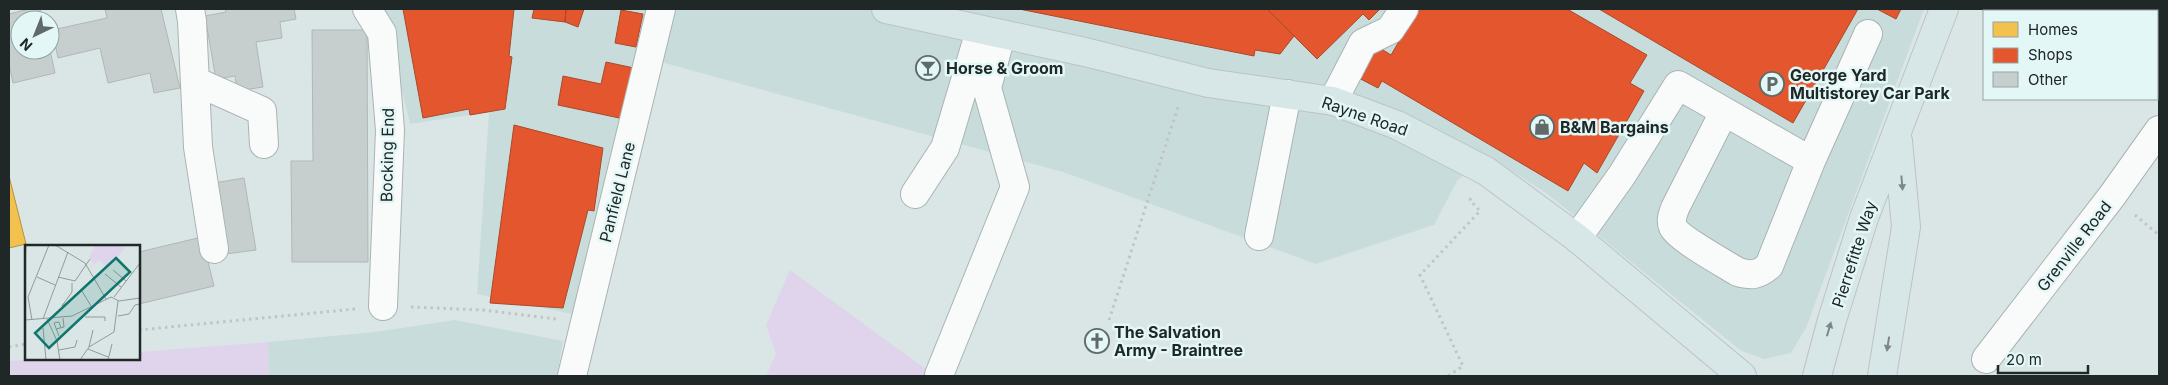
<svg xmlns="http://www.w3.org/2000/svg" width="2168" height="385" viewBox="0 0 2168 385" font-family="Inter,sans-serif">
<rect width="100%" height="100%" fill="#dae6e5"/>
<path fill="#c8dddb" d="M 382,9 L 1924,9 L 1806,328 L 1791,353 L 1764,359 L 1740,350 L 1546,193 L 1487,155 L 1457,181 L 1434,225 L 1316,264 L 1063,172 L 639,56 L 581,316 L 477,294 L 489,112 L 410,124 Z
M 455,320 L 563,341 L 557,376 L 269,376 L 268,342 L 375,332 Z"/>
<path fill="#dfd4eb" d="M 790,270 L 935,376 L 766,376 L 776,354 L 766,325 Z
M 268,342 L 269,376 L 9,376 L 9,361 L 44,359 L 139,359 L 139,352 Z"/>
<path fill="#f2c14e" stroke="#b39342" d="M 9,176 L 26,244 L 9,248 Z"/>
<path fill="#e4572e" stroke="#a9492c" d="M 403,9 L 514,9 L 509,56 L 512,57 L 505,109 L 470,115 L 469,109 L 423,118 Z
M 534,9 L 566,9 L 565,22 L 532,18 Z
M 566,9 L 584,9 L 578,27 L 565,22 Z
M 1019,9 L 1267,9 L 1294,36 L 1280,54 L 1255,50 L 1254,56 Z
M 1267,9 L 1380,9 L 1369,20 L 1363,14 L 1317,59 Z
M 1418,9 L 1567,9 L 1647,55 L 1630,83 L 1644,91 L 1597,173 L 1584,163 L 1568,191 L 1382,81 L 1378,88 L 1351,74 L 1370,42 L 1391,55 Z
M 1599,9 L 1858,9 L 1793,123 Z
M 1877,9 L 1901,9 L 1896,19 Z
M 621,10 L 643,14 L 636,47 L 615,43 Z
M 606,62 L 634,68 L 624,119 L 558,105 L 563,76 L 601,84 Z
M 514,125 L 603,148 L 594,211 L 588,210 L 563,308 L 490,303 Z"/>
<path fill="#c6cfce" stroke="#afb8b7" d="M 29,9 L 40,9 L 42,20 L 20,20 L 20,50 L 50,50 L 55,73 L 13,83 L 9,64 L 9,14 Z
M 105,9 L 161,9 L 180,88 L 154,93 L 150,73 L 108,83 L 100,48 L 58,58 L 52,30 L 107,18 Z
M 225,9 L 294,9 L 296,19 L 280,22 L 282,38 L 256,42 L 263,87 L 237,91 L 235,76 L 216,79 L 205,16 L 226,12 Z
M 312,30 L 367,30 L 368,262 L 292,262 L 291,161 L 313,161 Z
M 244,178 L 256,250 L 226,254 L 214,183 Z
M 202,237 L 214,286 L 139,304 L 139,252 Z"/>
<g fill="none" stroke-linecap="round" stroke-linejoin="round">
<defs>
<path id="minor" d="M 190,9 L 192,21 L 198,147 L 214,249
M 367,9 L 382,33 L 390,130 L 383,306
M 195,81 L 262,111 L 264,144
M 1333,101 L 1363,43 L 1390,30 L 1404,9
M 1724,112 L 1675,208 C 1673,214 1670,220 1673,227 C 1678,238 1725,264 1738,272 C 1752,276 1758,275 1769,266 L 1811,161 L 1868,34
M 915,194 L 945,148 L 980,31
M 1259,236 L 1287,94
M 1577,238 L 1622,175 L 1678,85 L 1811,161
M 1986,359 L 2112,196 L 2159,130
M 939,375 L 1015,187 L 987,88 L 1001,35
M 572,376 L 661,9"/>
<path id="major" d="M 886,9 L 1085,52 L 1208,83 L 1333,101 L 1397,125 L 1486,171 L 1577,238 L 1742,376
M 1817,376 L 1832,320 L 1864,218 L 1944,9
M 1882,376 L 1906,227 L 1898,141"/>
</defs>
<use href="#minor" stroke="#aab3b2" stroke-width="30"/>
<use href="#major" stroke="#bdc3c2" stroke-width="30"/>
<path stroke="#c1c4c4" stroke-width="3" stroke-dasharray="2.5 4" stroke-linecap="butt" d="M 2135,215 L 2159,235
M 411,307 L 483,310 L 556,319
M 1109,320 L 1179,104
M 139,330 L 355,309
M 9,347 L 26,344
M 1448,376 L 1463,366 L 1420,275 L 1480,211 L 1470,200 L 1472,197"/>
<use href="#minor" stroke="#f9fbfb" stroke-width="28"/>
<use href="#major" stroke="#d7e7e7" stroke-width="28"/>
</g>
<defs><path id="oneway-solid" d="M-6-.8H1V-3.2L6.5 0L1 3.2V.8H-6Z" transform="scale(1.25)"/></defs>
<g fill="#7c8787">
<use href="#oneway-solid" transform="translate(1902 183) rotate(85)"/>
<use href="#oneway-solid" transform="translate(1829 329) rotate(-74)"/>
<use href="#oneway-solid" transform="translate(1888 344) rotate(99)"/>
</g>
<defs>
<symbol id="bar-ring" viewBox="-11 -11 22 22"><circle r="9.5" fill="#e3f7f6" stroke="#616a6a" stroke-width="1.5"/><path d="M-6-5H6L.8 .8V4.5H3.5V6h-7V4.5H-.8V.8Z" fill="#616a6a"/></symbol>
<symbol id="parking-ring" viewBox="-11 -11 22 22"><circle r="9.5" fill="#e3f7f6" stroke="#616a6a" stroke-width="1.5"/><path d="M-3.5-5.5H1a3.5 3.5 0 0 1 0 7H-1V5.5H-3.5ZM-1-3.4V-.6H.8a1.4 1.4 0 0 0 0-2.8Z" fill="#616a6a"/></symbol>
<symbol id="shop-ring" viewBox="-11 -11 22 22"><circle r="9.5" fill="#e3f7f6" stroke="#616a6a" stroke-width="1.5"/><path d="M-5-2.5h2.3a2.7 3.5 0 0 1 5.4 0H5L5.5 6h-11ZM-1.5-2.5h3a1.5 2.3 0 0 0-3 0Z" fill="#616a6a"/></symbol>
<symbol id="church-ring" viewBox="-11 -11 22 22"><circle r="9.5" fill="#e3f7f6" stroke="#616a6a" stroke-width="1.5"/><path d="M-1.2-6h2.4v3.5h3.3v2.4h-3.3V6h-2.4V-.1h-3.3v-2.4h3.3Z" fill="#616a6a"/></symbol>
</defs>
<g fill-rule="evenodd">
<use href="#bar-ring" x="914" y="54" width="28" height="28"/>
<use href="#parking-ring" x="1758" y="70" width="28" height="28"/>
<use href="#shop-ring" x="1528" y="113" width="28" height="28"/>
<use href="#church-ring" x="1083" y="327" width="28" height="28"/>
</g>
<g text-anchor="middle" stroke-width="5" stroke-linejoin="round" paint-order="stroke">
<g font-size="16" font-weight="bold" fill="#202727" stroke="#e3f7f6" text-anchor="start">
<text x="946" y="74">Horse &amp; Groom</text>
<text x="1790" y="81">George Yard<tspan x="1790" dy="18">Multistorey Car Park</tspan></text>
<text x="1560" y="133">B&amp;M Bargains</text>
<text x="1114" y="338">The Salvation<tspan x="1114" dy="18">Army - Braintree</tspan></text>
</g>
<g font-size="16" fill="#202727" stroke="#e3f7f6">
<text transform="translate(1365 116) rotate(19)" y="6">Rayne Road</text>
<text transform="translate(387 155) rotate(-89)" y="6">Bocking End</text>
<text transform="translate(617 192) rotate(-76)" y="6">Panfield Lane</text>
<text transform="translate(2074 246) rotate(-52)" y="6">Grenville Road</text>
<text transform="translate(1854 254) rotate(-72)" y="6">Pierrefitte Way</text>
</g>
</g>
<g transform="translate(25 245)">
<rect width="115" height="115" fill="#dae6e5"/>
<path d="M 70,0 L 96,0 L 100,3 L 83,23 L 74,15 L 69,20 L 64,12 Z" fill="#dfd4eb"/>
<path fill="none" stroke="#909a99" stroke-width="1" d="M 30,0 L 60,18 L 81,54M 0,16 L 1,0M 88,25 L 101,36M 80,29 L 96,42M 12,32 L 30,40M 33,32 L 50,36 L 65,14M 57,46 L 66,61M 89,52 L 115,18M 39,58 L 37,61 L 47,47 L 47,38M 93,71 L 104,69 L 110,60 L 115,59M 60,72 L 80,72 L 80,76M 18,74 L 43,7M 22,74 L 32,96 L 35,115M 0,75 L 47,71 L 86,52 L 94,56 L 115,53M 7,75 L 3,52 L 24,0M 18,83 L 21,115M 31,84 L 39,82 L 38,73M 34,91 L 29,78 L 34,77 L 36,83M 64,102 L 68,85M 63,104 L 83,112M 34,105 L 50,102 L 52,95M 55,115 L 64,102 L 89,87 L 93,56M 83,115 L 87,99"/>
<path fill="#0f766e" fill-opacity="0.15" stroke="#0f766e" stroke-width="2.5" d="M 91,13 L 105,27 L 24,103 L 10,88 Z"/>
<rect width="115" height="115" fill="none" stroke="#202727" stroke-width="2.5"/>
</g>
<rect width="2168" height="385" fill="none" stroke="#202727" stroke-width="20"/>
<rect x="1983" y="10" width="175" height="90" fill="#e3f7f6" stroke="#95a4a3"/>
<rect x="1993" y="22" width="25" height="15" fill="#f2c14e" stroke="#95a4a3"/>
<text x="2028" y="35" font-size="15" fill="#202727">Homes</text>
<rect x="1993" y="48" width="25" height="15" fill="#e4572e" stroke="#95a4a3"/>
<text x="2028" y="60" font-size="15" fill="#202727">Shops</text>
<rect x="1993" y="72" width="25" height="15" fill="#c6cfce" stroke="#95a4a3"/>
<text x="2028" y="85" font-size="15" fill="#202727">Other</text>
<g transform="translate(35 35) rotate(223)"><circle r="24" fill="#e3f7f6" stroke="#95a4a3"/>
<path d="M0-4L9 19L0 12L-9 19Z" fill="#616a6a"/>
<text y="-8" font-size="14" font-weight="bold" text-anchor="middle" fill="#202727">N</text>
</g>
<path d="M1998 365v8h90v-8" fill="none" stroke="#202727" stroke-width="2.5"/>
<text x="2006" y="365" font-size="15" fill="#202727" stroke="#e3f7f6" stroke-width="4" paint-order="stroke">20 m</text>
</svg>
